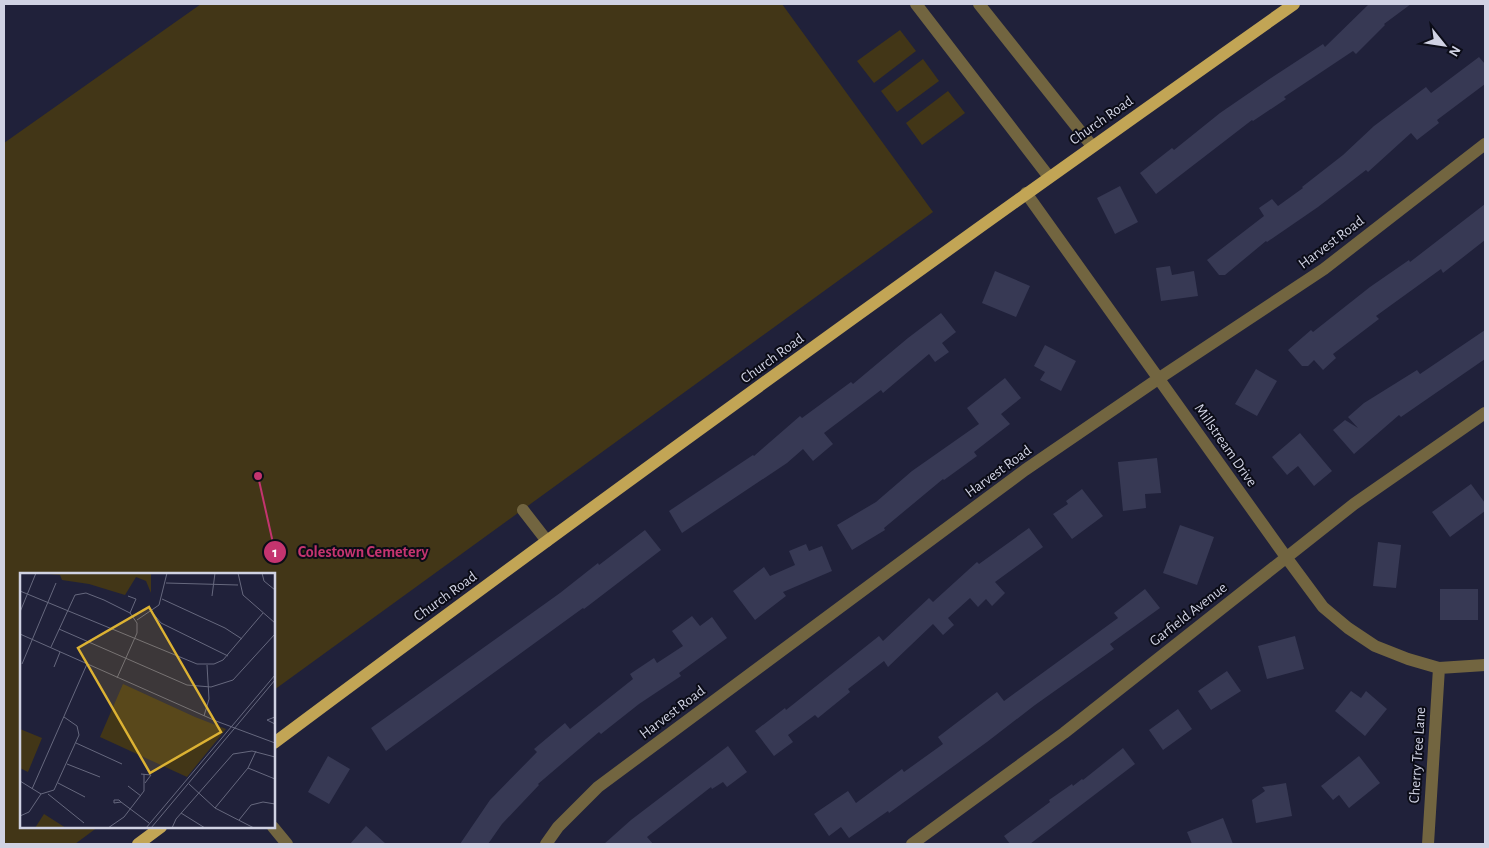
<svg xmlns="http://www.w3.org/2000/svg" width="1489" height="848" viewBox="0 0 1489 848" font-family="'Alegreya Sans',sans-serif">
<rect width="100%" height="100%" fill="#20213a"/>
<path fill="#423617" d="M 201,4 L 782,4 L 933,212 L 274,690 L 274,574 L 21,574 L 21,827 L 98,827 L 75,844 L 4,844 L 4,143 Z
M 900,30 L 916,51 L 874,83 L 857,61 Z
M 923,59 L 939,81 L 897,112 L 881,91 Z
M 948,91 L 965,113 L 922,145 L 906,123 Z"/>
<path fill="#373954" d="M 1369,4 L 1411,4 L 1384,24 L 1385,25 L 1356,54 L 1353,51 L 1284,97 L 1286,99 L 1253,121 L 1252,120 L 1156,194 L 1140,173 L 1172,148 L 1174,150 L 1220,113 L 1271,78 L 1323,44 L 1325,47 Z
M 1479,57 L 1485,64 L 1485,84 L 1437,120 L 1439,123 L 1417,140 L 1411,133 L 1368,172 L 1366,170 L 1318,207 L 1267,242 L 1266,241 L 1225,275 L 1219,275 L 1207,260 L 1264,216 L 1259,208 L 1272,199 L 1278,206 L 1303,188 L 1302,187 L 1343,155 L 1374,126 L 1426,87 L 1431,93 Z
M 1120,186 L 1138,222 L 1115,234 L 1097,198 Z
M 1485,204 L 1485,240 L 1443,273 L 1441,269 L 1376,316 L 1379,319 L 1333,354 L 1336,358 L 1323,370 L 1314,360 L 1308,366 L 1302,366 L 1288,350 L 1311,330 L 1313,332 L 1370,287 L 1409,260 L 1410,262 Z
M 1170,266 L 1172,275 L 1194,271 L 1198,296 L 1161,301 L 1156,268 Z
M 995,271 L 1030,286 L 1016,317 L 982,303 Z
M 941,313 L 956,332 L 942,343 L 949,352 L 935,362 L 929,354 L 883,393 L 881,390 L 824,433 L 833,444 L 813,461 L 803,449 L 787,463 L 682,533 L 669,511 L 753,455 L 754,456 L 800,416 L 802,418 L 851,382 L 853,384 L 908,338 Z
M 1485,330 L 1485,359 L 1401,417 L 1399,415 L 1354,454 L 1333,430 L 1345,420 L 1358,428 L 1348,417 L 1364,403 L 1417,370 L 1420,374 Z
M 1045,345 L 1076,361 L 1061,391 L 1040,380 L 1045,372 L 1034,366 Z
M 1256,369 L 1277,381 L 1257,416 L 1235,404 Z
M 1005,378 L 1021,398 L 1001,414 L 1010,424 L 974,452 L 977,456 L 944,480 L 943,479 L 884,528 L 885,530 L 852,550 L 837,525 L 876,502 L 912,471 L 979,424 L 967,408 Z
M 1300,433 L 1332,471 L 1314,486 L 1298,466 L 1287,475 L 1272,457 Z
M 1157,458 L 1161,493 L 1145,494 L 1146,508 L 1123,511 L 1118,462 Z
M 1471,484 L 1485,503 L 1485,511 L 1450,537 L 1432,512 Z
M 1082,489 L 1103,516 L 1072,539 L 1053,514 L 1068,504 L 1066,501 Z
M 1180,525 L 1214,537 L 1197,585 L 1163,573 Z
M 1029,528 L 1043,547 L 995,582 L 1005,593 L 992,606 L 986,599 L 978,607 L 970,598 L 948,618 L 954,625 L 943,635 L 933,624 L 888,667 L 884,661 L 848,689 L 850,692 L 818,718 L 815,715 L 788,735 L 793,742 L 774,756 L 755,731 L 785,708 L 786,710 L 879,636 L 883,641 L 929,598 L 933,602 L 977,562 L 979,564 Z
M 645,530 L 661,550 L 584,609 L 583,608 L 386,751 L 371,728 L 560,593 L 598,563 L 599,565 Z
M 1378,542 L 1401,545 L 1396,588 L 1373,586 Z
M 806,544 L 809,551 L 822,546 L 832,571 L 783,592 L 786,596 L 755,620 L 733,591 L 764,567 L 770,576 L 795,565 L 789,551 Z
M 1145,589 L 1160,608 L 1110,644 L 1114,649 L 1035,705 L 987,742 L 889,813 L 888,811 L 849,838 L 841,827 L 829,836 L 814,814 L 848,791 L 856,803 L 902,769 L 904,772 L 943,744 L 938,737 L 997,692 L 1004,701 L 1118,618 L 1114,613 Z
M 1440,589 L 1478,589 L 1478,620 L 1440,620 Z
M 692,616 L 700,626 L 712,617 L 727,638 L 679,673 L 681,676 L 639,704 L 601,734 L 599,732 L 538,784 L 539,785 L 502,824 L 488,844 L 460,844 L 490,800 L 537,752 L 534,749 L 565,723 L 570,729 L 633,679 L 630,674 L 654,658 L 657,663 L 683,646 L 672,631 Z
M 1295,636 L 1304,669 L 1267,679 L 1258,646 Z
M 1227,671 L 1241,691 L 1211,710 L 1198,691 Z
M 1351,691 L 1361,698 L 1366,691 L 1387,709 L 1365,736 L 1335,711 Z
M 1178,709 L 1192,729 L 1163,750 L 1149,730 Z
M 728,746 L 747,772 L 727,787 L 723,782 L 712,789 L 711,787 L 647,837 L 653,844 L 604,844 L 631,820 Z
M 1123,748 L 1135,764 L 1030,844 L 1010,844 L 1004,836 L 1050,802 L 1049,800 L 1072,784 L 1073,786 L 1082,779 L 1083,780 Z
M 328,756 L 350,769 L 329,804 L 308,792 Z
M 1359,756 L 1380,783 L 1349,808 L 1339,795 L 1333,800 L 1321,786 Z
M 1286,783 L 1292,816 L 1256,823 L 1252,800 L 1265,791 L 1262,787 Z
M 1223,818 L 1233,844 L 1192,844 L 1187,832 Z
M 366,826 L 386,844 L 350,844 Z"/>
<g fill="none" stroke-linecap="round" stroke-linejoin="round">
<path stroke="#726540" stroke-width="12" d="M 916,4 L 1049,177
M 979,4 L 1092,146
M 1026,193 L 1286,557 L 1323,607 L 1348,628 L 1375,646 L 1408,659 L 1439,668 L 1485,665
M 523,510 L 547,541
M 273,827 L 287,844
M 546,844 L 558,827 L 598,787 L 1025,470 L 1158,379 L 1324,269 L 1485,144
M 912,844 L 1064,733 L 1354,504 L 1485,413
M 1428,844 L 1439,668"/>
<path stroke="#c2a555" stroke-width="12" d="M 274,743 C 610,492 951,246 1294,4
M 138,844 L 161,827"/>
</g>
<g text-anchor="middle" stroke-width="4" stroke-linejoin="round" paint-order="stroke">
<g font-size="15" fill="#d0d2e3" stroke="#0b0c17">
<text transform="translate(1101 120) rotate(-35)" y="5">Church Road</text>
<text transform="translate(1331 242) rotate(-37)" y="5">Harvest Road</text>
<text transform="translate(772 358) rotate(-36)" y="5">Church Road</text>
<text transform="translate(1226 445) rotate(55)" y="5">Millstream Drive</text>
<text transform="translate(998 471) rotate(-36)" y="5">Harvest Road</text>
<text transform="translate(445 596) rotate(-36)" y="5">Church Road</text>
<text transform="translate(1188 614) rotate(-38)" y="5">Garfield Avenue</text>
<text transform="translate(672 712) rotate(-37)" y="5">Harvest Road</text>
<text transform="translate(1417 755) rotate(-86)" y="5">Cherry Tree Lane</text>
</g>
</g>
<g transform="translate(20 573)">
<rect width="255" height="255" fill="#20213a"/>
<path d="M 131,0 L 131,20 L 126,8 L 116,4 L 105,22 L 69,11 L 42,7 L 40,2 L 29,1 ZM 103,111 L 175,144 L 206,156 L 167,204 L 80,164 ZM 0,156 L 22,165 L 8,199 L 0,195 ZM 24,241 L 46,255 L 15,255 Z" fill="#423617"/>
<path fill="none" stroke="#66687e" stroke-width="1" d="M 218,0 L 223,22 L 255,50M 242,0 L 244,8 L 255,17M 146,10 L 218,12M 0,18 L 177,91 L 194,91 L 203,87 L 243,40M 108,23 L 116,26 L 110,40M 192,23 L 195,0M 142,26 L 205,55 L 222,66M 0,39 L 16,0M 132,39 L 141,50 L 208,83M 117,47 L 139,32 L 147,0M 39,56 L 167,112 L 191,114 L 213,107 L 255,61M 0,61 L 196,148 L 255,170M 31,74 L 55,22 L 66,20 L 84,27 L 110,40 L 117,50 L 117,60 L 97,105M 2,91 L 36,10M 34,94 L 40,79M 184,143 L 189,126 L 187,92M 255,144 L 247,147 L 255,151M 56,170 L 102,191M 47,191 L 80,204M 228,195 L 255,206M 121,201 L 131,202 L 125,210M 0,208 L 21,221 L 34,217 L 59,162 L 57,153 L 44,144M 38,210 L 65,224M 169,211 L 195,235 L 234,255M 108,213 L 121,223M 12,216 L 67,91M 28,221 L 64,250M 99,227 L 101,229 L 94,230 L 94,227 ZM 101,229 L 129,250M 195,235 L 228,195 L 236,178M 161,240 L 185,255M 0,243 L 9,239 L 21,221M 219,247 L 231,232 L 243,229 L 255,231M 88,255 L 104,244 L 124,218 L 124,201M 126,255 L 255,102M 131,255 L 255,107M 152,255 L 156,246 L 213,181 L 232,178 L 255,184"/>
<path fill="#dcb233" fill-opacity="0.15" stroke="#dcb233" stroke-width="2.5" d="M 129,34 L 201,159 L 130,200 L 58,75 Z"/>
<rect width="255" height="255" fill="none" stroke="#d0d2e3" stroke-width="2.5"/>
</g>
<path fill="none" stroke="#c4346f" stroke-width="2" d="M258 476L275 552"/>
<g fill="#c4346f" stroke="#0b0c17" stroke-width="2">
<circle cx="258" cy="476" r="5"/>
<circle cx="275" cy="552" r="12"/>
</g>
<g font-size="15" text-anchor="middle" font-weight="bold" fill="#fff">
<text x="275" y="557">1</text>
</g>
<g font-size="16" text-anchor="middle" font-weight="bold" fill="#c4346f" stroke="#0b0c17" stroke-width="4" stroke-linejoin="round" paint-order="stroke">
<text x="363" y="557">Colestown Cemetery</text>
</g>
<rect width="1489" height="848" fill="none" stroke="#d0d2e3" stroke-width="10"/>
<g transform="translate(1444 45) rotate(120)" stroke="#0b0c17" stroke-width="4" paint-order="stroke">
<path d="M0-4L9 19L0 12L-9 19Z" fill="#d0d2e3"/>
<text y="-8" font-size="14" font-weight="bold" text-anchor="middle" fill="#d0d2e3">N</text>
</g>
</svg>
